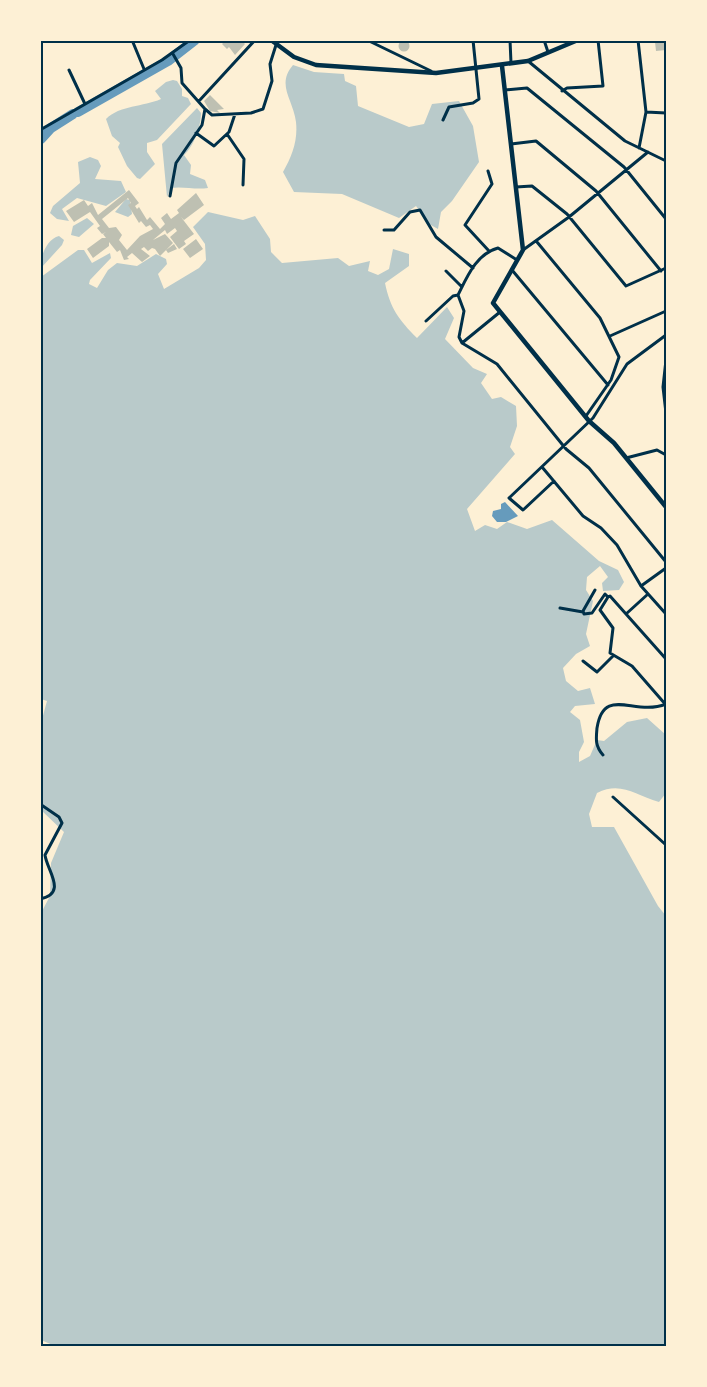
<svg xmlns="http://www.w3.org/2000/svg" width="707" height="1387" viewBox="0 0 707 1387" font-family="'Fira Sans Condensed',sans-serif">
<rect width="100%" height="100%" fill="#fdf0d5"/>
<path fill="#b9caca" d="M 293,65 L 314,72 L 344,74 L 345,81 L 356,86 L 358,106 L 409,127 L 424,124 L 432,104 L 459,101 L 473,126 L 479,162 L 452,201 L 441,212 L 438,229 L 429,224 L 416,206 L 399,218 L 342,194 L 294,192 L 283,172 C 292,156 298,141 296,122 C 293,99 276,85 293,65 Z
M 173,80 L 177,81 L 182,89 L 182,96 L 188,98 L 191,104 L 157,140 L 147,143 L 147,152 L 155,164 L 140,179 L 137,178 L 127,166 L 118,147 L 120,143 L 112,136 L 106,119 C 120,105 143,107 161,99 L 155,91 L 166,82 Z
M 197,108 L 201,113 C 201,126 194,146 184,155 L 191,165 L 190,174 L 205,180 L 208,188 C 195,190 183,186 171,188 L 167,197 L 162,144 Z
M 90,157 L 98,160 L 101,166 L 95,179 L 121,181 L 126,192 L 106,206 L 77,198 L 62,209 L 69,221 L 57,219 L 50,213 L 53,206 L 80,183 L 78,162 Z
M 126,199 L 130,200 L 132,214 L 128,217 L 115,212 Z
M 208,212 L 243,220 L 255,216 L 270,239 L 271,252 L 282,263 L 338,258 L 349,266 L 370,261 L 368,271 L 378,275 L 389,269 L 393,249 L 409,254 L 409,266 L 385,283 C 390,308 399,320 417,338 L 447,307 L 454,318 L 445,339 L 473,368 L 487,374 L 481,383 L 492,399 L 501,397 L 516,406 L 517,426 L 510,447 L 515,454 L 467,509 L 475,531 L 485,525 L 497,529 L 507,522 L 527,529 L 552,520 L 599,561 L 618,570 L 624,582 L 619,590 L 603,591 L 602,583 L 608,577 L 600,566 L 587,577 L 586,590 L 593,601 L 586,634 L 590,646 L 576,654 L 563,668 L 566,681 L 578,691 L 590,688 L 595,704 L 575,706 L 570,712 L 580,720 L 584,742 L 579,752 L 579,762 L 590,756 L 597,740 L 604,741 L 627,722 L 647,718 L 666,735 L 666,793 L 659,802 C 635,795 621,781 597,793 L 589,814 L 592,827 L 614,827 L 658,906 L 666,916 L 666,1346 L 55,1346 L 41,1340 L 40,915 L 50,896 L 51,863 L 64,832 L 41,810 L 41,723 L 47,701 L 41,699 L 41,277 L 78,250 L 84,250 L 92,263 L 110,253 L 111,258 L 90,280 L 89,284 L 97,288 L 108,270 L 117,263 L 137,266 L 156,254 L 166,259 L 167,264 L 158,274 L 164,289 L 199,268 L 206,260 L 205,244 L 193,227 Z
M 87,218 L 94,224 L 79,237 L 71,235 L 73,226 Z
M 59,236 L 64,240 L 62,245 L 41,268 C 40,256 47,239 59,236 Z"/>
<path fill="#669bbc" d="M 505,502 L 518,516 L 506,522 L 497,522 L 492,516 L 493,511 L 501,509 L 501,504 Z"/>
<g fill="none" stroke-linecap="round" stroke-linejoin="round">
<path stroke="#669bbc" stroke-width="10" d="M 78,112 L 168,61 L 195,40
M 41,139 L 51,128 L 73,114"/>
</g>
<path fill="#bec0b2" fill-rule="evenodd" d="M 226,40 L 241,40 L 245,44 L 235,55 L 229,47 L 227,49 L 222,44 Z
M 666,40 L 666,50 L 656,51 L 655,42 Z
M398.5 46a5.5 5.5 0 1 1 11 0a5.5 5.5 0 1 1-11 0Z
M 210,95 L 224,109 L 217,110 L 220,113 L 210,111 L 204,101 Z
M 129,190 L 139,203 L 135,206 L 137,209 L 139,207 L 147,220 L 150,217 L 160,229 L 165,224 L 161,218 L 167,213 L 171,219 L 179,213 L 177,210 L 196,193 L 204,205 L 184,220 L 181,217 L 194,234 L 184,241 L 186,244 L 179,249 L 170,237 L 177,231 L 175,228 L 167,234 L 165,230 L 153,240 L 165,234 L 173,243 L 160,256 L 155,249 L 152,248 L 148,251 L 144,247 L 141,249 L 150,256 L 142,262 L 132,253 L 127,257 L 129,259 L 124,260 L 120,250 L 117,252 L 109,242 L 109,246 L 93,258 L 87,249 L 102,238 L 106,238 L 103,234 L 106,232 L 102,234 L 97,228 L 100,226 L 90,212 L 74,222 L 66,211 L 84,200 L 88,206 L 92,203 L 98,215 ZM 128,198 L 131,203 L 128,205 L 139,223 L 141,221 L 146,227 L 150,225 L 153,229 L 140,236 L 127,250 L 119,240 L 122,235 L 116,227 L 109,228 L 102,219 Z
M 196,239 L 203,249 L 190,258 L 183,249 Z
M 174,244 L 177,249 L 168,253 L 166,250 Z"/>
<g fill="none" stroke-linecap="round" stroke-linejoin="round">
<path stroke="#003049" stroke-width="3" d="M 132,40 L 144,69
M 367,40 L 431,71
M 510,40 L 511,63
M 544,40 L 548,52
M 638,40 L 646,112 L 639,148
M 528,61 L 625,141 L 666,161
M 69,70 L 85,104
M 505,90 L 527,88 L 624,167 L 666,219
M 562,91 L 567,88 L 603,86 L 598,40
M 199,101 L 255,40
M 205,109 L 212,115 L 251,113 L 263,109 L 272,81 L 270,64 L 276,45
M 646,112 L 666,113
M 443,120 L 449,107 L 473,103 L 479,99 L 473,40
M 40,130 L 162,60 L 190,40
M 196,133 L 214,146 L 229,132 L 235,114
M 227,134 L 244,159 L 243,185
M 511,144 L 536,141 L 596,191 L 661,271
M 488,171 L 492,184 L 465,225 L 489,251
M 516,187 L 532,186 L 567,214 L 626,286 L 666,268
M 170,196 L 176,163 L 202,125 L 205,109 L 182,83 L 181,68 L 173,54
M 384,230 L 394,230 L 410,212 L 420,210 L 436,237 L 473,268
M 537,242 L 600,318 L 619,357 L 611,380 L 586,416
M 523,250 L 569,217 L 648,152
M 517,260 L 498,248 C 476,254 467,277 458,295 L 464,311 L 459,337 L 462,343 L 497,364 L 566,449 L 589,468 L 666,562
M 512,270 L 608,385
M 446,271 L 462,287
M 426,321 L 453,296 L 458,295
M 610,336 L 666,311
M 462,343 L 500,312
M 666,360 L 663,387 L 666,413
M 626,458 L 657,450 L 666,455
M 542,467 L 583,516 L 601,528 L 617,545 L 641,586 L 666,614
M 554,481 L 523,510 L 509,498 L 593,418 L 627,364 L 666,335
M 641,586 L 666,568
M 595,590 L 583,611 L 584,614 L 592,613 L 605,594 L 608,597
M 560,608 L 583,612
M 626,614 L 648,594
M 666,659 L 610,596 L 608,597 L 600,610 L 613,628 L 610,653 L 632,666 L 666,705
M 583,661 L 597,672 L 613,656
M 603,755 C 595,746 596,739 597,728 C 604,685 634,717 666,704
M 613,797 L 666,845
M 40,804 L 59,817 L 62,823 L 45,855 C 47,871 68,893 40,899"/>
<path stroke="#003049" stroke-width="4.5" d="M 502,66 L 523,250 L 493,303 L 589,421 L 614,443 L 666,507"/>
<path stroke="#003049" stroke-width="4.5" d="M 271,40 L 294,57 L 316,65 L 436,73 L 528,61 L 578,40"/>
</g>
<rect width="707" height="1387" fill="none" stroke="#fdf0d5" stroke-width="84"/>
<rect x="42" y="42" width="623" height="1303" fill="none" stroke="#003049" stroke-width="2"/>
</svg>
